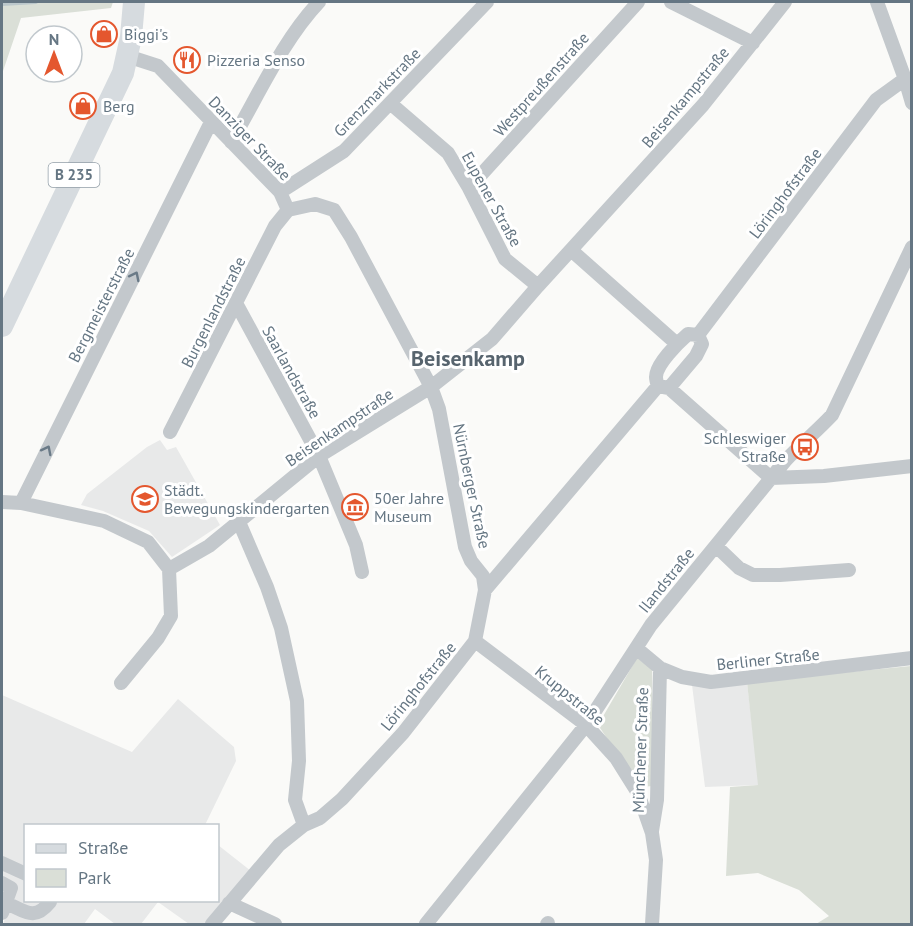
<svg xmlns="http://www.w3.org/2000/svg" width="913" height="926" viewBox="0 0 913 926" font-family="'PT Sans',sans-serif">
<rect width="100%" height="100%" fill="#fafaf8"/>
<path fill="#e8e9e9" d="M 160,440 L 167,450 L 176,447 L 220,525 L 172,557 L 149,531 L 103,511 L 81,505 L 87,494 L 147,447 Z
M 747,682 L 759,785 L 705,787 L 692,685 Z
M 2,695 L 132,752 L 178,699 L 234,747 L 236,761 L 205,825 L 26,826 L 26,900 L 218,900 L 218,845 L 251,871 L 205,924 L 189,924 L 158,902 L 141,924 L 115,924 L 95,909 L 84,924 L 3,924 L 14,893 L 2,887 Z"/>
<path fill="#dadfd7" d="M 2,2 L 113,2 L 111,8 L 21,18 L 2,74 Z
M 637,658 L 652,669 L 653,786 L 640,787 L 598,725 Z
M 911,666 L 911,924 L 816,924 L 829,916 L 799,890 L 758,873 L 726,876 L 730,787 L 758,785 L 747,682 Z"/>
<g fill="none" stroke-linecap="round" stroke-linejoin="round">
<path stroke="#bbc7cb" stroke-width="4" d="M 2,4 L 36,2"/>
<path stroke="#c3c8cc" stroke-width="14" d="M 671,2 L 753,43
M 877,2 L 905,79 L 912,103
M 127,56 L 158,66 L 280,192 L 288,210 L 315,204 L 334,210 L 351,237 L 431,387 L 439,409 L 465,547 L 471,561 L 483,576 L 485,590
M 390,103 L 448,153 L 469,188 L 505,259 L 538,286
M 231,142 C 258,96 283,40 319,2
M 469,188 L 638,2
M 280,192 L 344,151 L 487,2
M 571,250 L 677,344
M 236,303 L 319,456 L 356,545 L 362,572
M 688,334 L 698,335 L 702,344 L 696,356 L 669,388 L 658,386 C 657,383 656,380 656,377 C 656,364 679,342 688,334 Z
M 698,335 L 876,100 L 905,79
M 669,388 L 771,478 L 824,476 L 912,466
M 170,432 L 275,226 L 288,210
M 2,502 L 21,503 L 104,521 L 148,542 L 169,569 L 209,546 L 319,456 L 431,387 L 492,339 L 538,286 L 703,105 L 785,2
M 21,503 L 211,122
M 239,522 L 267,587 L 281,628 L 297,701 L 299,761 L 295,800 L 304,825
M 716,546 L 739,568 L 753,575 L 780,575 L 849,570
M 475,641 L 586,725 L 616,758 L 638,793 L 652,833 L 656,860 L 652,924
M 636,648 L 660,668 L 682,677 L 711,682 L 912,658
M 121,683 L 158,638 L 171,616 L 169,569
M 652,831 L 657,800 L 660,668
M 2,863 L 26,874
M 2,883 L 11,888 L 2,913
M 6,903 C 25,911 34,922 50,902 L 50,900
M 229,903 L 275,924
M 212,924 L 279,845 L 304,825 L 320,818 L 342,799 L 403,733 L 475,641 L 485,590 L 658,386
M 426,924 L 586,725 L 651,625 L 785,461 C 800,445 817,431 832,415 L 912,247
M 547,924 L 548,923"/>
<path stroke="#d6dbdf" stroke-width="22" d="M 2,326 L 123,73 L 131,37 L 134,2"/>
</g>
<defs><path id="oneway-chevron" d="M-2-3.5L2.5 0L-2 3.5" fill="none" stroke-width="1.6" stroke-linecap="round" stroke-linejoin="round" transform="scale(1.5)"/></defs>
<g stroke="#6a7a87">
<use href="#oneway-chevron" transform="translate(135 276) rotate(-63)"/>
<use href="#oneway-chevron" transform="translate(47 450) rotate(-63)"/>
</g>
<defs>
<symbol id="shop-ring" viewBox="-11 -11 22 22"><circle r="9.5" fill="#fff" stroke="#e4572e" stroke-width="1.5"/><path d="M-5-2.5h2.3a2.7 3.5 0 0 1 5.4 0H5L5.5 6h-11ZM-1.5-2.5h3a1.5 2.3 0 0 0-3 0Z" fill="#e4572e"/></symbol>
<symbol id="restaurant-ring" viewBox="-11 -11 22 22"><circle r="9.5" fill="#fff" stroke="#e4572e" stroke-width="1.5"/><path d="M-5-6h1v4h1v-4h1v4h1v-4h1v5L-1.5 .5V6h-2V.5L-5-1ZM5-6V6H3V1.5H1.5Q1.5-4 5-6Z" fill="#e4572e"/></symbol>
<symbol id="bus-ring" viewBox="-11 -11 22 22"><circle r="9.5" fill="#fff" stroke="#e4572e" stroke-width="1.5"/><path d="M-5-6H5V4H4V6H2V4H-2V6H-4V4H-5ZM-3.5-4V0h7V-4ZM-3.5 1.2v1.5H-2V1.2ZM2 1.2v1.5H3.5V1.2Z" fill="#e4572e"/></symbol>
<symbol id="school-ring" viewBox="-11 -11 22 22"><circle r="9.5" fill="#fff" stroke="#e4572e" stroke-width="1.5"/><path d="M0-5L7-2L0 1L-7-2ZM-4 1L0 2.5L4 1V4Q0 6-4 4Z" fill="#e4572e"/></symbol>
<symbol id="museum-ring" viewBox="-11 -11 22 22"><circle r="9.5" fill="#fff" stroke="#e4572e" stroke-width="1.5"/><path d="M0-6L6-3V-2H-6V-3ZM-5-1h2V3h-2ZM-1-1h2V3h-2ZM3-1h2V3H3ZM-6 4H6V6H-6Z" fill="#e4572e"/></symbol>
</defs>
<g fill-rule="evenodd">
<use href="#shop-ring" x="89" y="19" width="30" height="30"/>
<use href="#restaurant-ring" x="172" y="45" width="30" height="30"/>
<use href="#shop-ring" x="68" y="91" width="30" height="30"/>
<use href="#bus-ring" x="790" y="432" width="30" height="30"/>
<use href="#school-ring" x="130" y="484" width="30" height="30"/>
<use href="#museum-ring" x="340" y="492" width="30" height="30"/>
</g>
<g text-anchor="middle" stroke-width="6" stroke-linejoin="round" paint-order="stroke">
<rect fill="#fff" stroke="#939fa8" stroke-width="1.5" x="48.5" y="163" width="51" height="24" rx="4.5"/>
<g font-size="15" font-weight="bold" fill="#657683">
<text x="74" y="180">B 235</text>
</g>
<g font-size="16" fill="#657683" stroke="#fff" text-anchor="start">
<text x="124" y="40">Biggi's</text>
<text x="207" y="66">Pizzeria Senso</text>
<text x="103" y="112">Berg</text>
<text x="786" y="444" text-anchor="end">Schleswiger<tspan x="786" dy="18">Straße</tspan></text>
<text x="164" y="496">Städt.<tspan x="164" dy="18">Bewegungskindergarten</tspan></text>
<text x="374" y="504">50er Jahre<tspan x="374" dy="18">Museum</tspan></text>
</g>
<g font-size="16" fill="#657683" stroke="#fff">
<text transform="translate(541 84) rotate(-48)" y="6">Westpreußenstraße</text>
<text transform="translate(377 92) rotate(-46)" y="6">Grenzmarkstraße</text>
<text transform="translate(685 97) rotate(-50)" y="6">Beisenkampstraße</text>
<text transform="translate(250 138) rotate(46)" y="6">Danziger Straße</text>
<text transform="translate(785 193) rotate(-53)" y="6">Löringhofstraße</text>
<text transform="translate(492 199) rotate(61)" y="6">Eupener Straße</text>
<text transform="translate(101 305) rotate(-63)" y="6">Bergmeisterstraße</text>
<text transform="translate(213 312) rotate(-63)" y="6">Burgenlandstraße</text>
<text transform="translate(292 372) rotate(61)" y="6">Saarlandstraße</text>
<text transform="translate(339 427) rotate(-34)" y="6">Beisenkampstraße</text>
<text transform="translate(472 486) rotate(78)" y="6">Nürnberger Straße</text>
<text transform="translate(666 580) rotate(-51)" y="6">Ilandstraße</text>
<text transform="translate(768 659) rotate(-6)" y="6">Berliner Straße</text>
<text transform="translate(418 686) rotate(-51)" y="6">Löringhofstraße</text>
<text transform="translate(570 695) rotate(39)" y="6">Kruppstraße</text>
<text transform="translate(640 750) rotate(-88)" y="6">Münchener Straße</text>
</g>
<g font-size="22" font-weight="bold" fill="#57646e" stroke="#fff">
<text x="468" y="366">Beisenkamp</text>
</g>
</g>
<rect width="913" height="926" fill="none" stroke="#657683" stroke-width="6"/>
<rect x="24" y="824" width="195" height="78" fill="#ffffff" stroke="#c1c8cd" stroke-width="1.5"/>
<rect x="36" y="844" width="30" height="9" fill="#d6dbdf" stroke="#c1c8cd" stroke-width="1.5"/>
<text x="78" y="854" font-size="18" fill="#657683">Straße</text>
<rect x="36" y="869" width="30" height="18" fill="#dadfd7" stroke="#c1c8cd" stroke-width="1.5"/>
<text x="78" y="884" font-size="18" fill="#657683">Park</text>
<g transform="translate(54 54)"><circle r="28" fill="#ffffff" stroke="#c1c8cd" stroke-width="1.5"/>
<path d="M0-4.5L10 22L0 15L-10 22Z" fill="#e4572e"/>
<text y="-9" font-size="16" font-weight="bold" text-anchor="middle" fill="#657683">N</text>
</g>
</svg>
